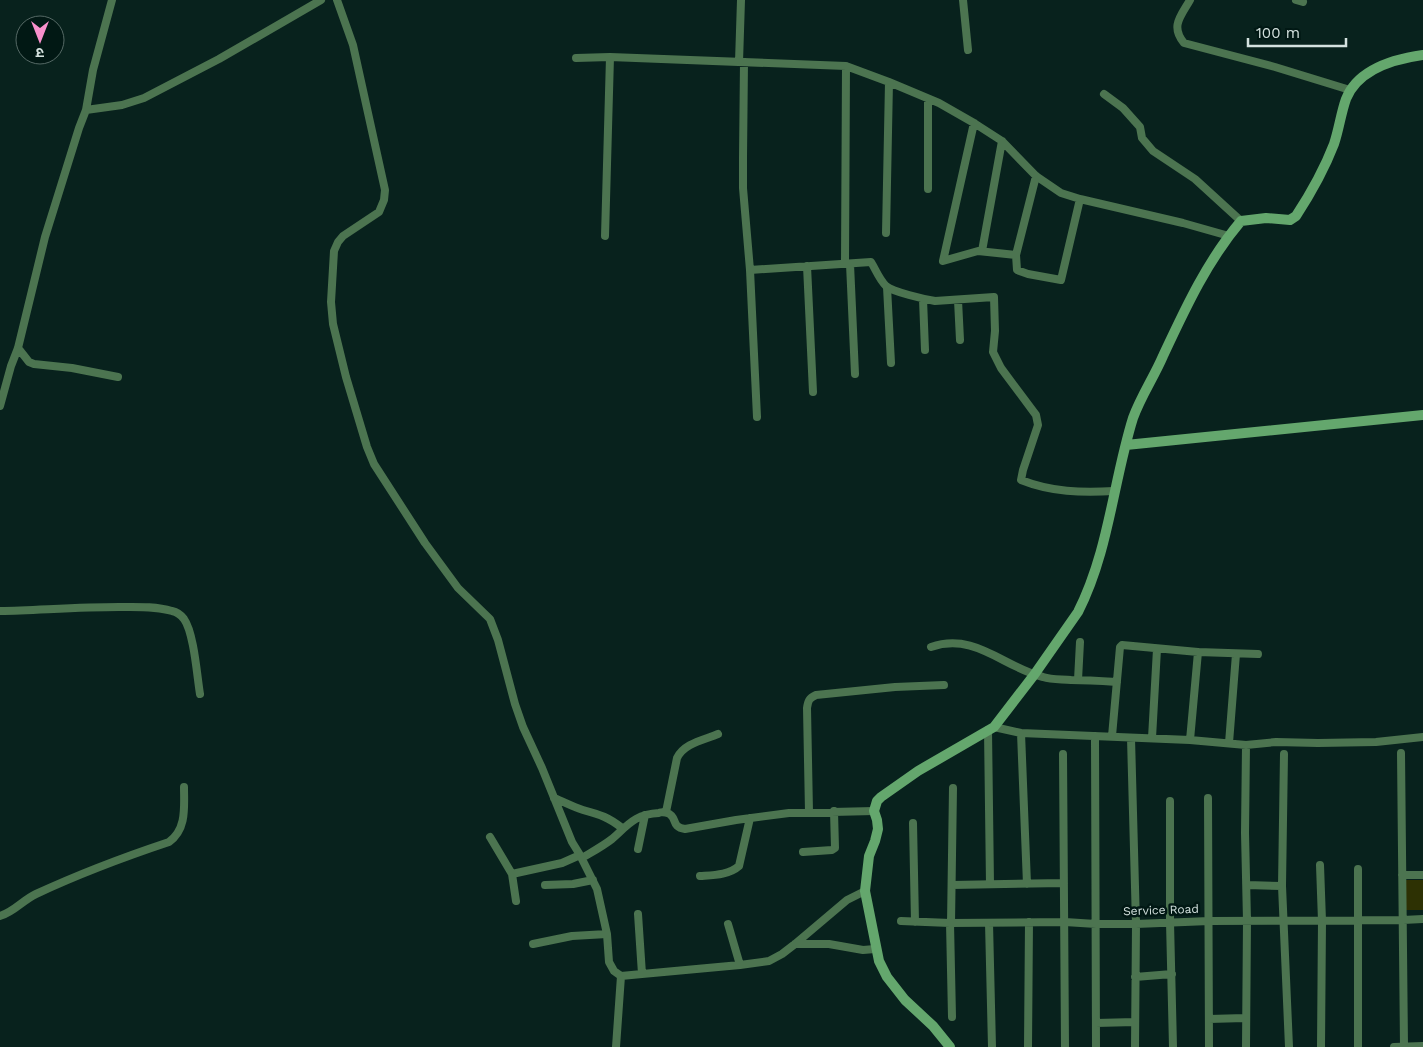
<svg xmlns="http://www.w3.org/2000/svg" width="1423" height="1047" viewBox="0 0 1423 1047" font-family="'Work Sans','Noto Sans Devanagari',sans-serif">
<rect width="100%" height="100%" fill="#08221d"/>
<path fill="#2d3103" d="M 1405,880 L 1423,880 L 1423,910 L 1405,910 Z"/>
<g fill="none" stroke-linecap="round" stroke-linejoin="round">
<path stroke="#4c7450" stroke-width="8" d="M 337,0 L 353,45 L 385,190 L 384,200 L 379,212 L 343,236 L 338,242 L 334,251 L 331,302 L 333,324 L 346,377 L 367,447 L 374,464 L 425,543 L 458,588 L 490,619 L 498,640 L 515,704 L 523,727 L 542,768 L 572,842 L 580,855 L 597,889 L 607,934 L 609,962 L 614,971 L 621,976 L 642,974 L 740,965 L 769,961 L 782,954 L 795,944 L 847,900 L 865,891
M 963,0 L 968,50
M 1190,0 C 1181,16 1170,26 1184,43 L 1275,67 L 1350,90
M 1296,0 L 1303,2
M 576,58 L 610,57 L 846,66 L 889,82 L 939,103 L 974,123 L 1002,141 L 1036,176 L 1061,193 L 1080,199 L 1183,223 L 1229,236
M 739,62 L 741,0
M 744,62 L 743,157 L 743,188 L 750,270 L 757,417
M 1104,94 L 1123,108 L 1140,127 L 1142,138 L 1153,151 L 1195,179 L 1241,221
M 928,99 L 928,189
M 86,110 L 122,105 L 144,98 L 219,59 L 321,0
M 974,123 L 943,261 L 978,251 L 1016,255
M 1036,176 L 1016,255 L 1017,270 L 1028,274 L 1061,280 L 1080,199
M 886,233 L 889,82
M 605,236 L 610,57
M 982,251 L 1002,141
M 845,264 L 846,66
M 850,264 L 855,374
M 807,266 L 813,392
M 750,270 L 871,262 C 876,270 879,279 886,286 C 893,292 924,299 935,301 L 994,297 L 995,331 L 993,352 L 1001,368 L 1036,415 L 1038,425 L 1023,470 L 1021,480 C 1051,492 1082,493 1114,491
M 887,287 L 891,363
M 923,299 L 925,350
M 958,300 L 960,340
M 18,348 L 29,362 L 34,364 L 72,368 L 118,377
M 0,406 L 11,366 L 18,348 L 45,237 L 79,128 L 86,110 L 93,70 L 112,0
M 0,611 C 40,610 79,607 119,607 C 136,607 155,606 172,611 C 177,612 181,615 184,619 C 194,633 197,676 200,694
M 931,647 C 975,632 1003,667 1043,677 C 1052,680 1062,679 1071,680 C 1086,680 1102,681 1117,682
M 1198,652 L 1258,654
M 1078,680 L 1080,642
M 994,727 L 1021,733 L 1190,740 L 1246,745 L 1276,742 L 1318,743 L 1376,742 L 1423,737
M 988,730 L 990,884
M 1021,733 L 1027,884
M 1095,736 L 1096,1047
M 1112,736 L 1120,647 L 1122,645 L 1198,652 L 1190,740
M 1131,738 L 1136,924 L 1135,1047
M 1152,738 L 1157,649
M 1229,743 L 1236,654
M 1401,753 L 1404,1046
M 1063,754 L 1065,1047
M 1284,754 L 1282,886 L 1289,1047
M 554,798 C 564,802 573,807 583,810 C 601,815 608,817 622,828
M 1208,798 L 1209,1047
M 1170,801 L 1170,922 L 1173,1047
M 666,812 L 677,758 C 684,743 704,740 718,734
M 809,812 L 807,708 C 808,701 809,698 816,695 L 895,687 L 944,685
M 913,823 L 915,922
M 490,837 L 512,874 L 516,901
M 638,849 L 645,815
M 803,852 L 832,850 L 835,848 L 834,811
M 582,858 C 592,852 603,846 612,839 C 628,825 635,814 659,813 C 660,812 665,812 667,813 C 678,816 670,827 685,829 L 736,820 L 789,813 L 874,811
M 1320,865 L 1322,921 L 1321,1047
M 1358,869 L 1358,1047
M 512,874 L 562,863 L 580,855
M 1402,875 L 1423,875
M 700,876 C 713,875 729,875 739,866 L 750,818
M 545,885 L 573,884 L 593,880
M 952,885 L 1064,883
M 1247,885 L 1282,886
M 638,914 L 642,974
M 0,916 C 14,912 23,900 36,894 C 79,874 124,857 169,842 C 187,829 184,807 184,787
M 901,921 L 950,923 L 1065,922 L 1096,924 L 1136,924 L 1209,921 L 1403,920 L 1423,919
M 950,923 L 952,1017
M 951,923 L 953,788
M 989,923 L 992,1047
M 728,924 L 740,965
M 533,944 L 572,936 L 607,934
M 795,944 L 829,944 L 863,950 L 875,949
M 1135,977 L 1172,974
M 1209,1019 L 1245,1018
M 1096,1023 L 1135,1022
M 616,1047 L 621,976
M 1028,1047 L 1029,922
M 1246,1047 L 1247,921 L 1245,833 L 1246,745
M 1394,1047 L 1423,1046"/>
<path stroke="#64a76d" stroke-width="10" d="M 1126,445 L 1423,415
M 950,1047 L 933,1026 L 905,1000 L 887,977 L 879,961 L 865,891 L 869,856 L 875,841 L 878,829 L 877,820 L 874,811 L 877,801 L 881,797 L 918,771 L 994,727 L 1034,675 L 1078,612 C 1109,551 1113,482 1133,418 C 1141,396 1154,377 1163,356 C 1185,309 1207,261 1241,221 L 1266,218 L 1290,220 L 1296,216 C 1311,193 1324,170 1334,144 C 1339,129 1341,113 1346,99 C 1358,69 1394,59 1423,55"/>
</g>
<g text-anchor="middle" stroke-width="5" stroke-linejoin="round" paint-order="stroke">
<g font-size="12" fill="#d4e2df" stroke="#011814">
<text transform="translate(1161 910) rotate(-2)" y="4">Service Road</text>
</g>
</g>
<g transform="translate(40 40) rotate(180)"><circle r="24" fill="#011814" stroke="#556965"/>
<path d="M0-4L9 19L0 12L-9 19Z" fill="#f890cc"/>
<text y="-8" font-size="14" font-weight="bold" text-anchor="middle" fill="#d4e2df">उ</text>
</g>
<path d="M1248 38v8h98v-8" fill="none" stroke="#d4e2df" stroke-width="2.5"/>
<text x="1256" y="38" font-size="15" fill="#d4e2df" stroke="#011814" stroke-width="4" paint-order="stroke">100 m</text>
</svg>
